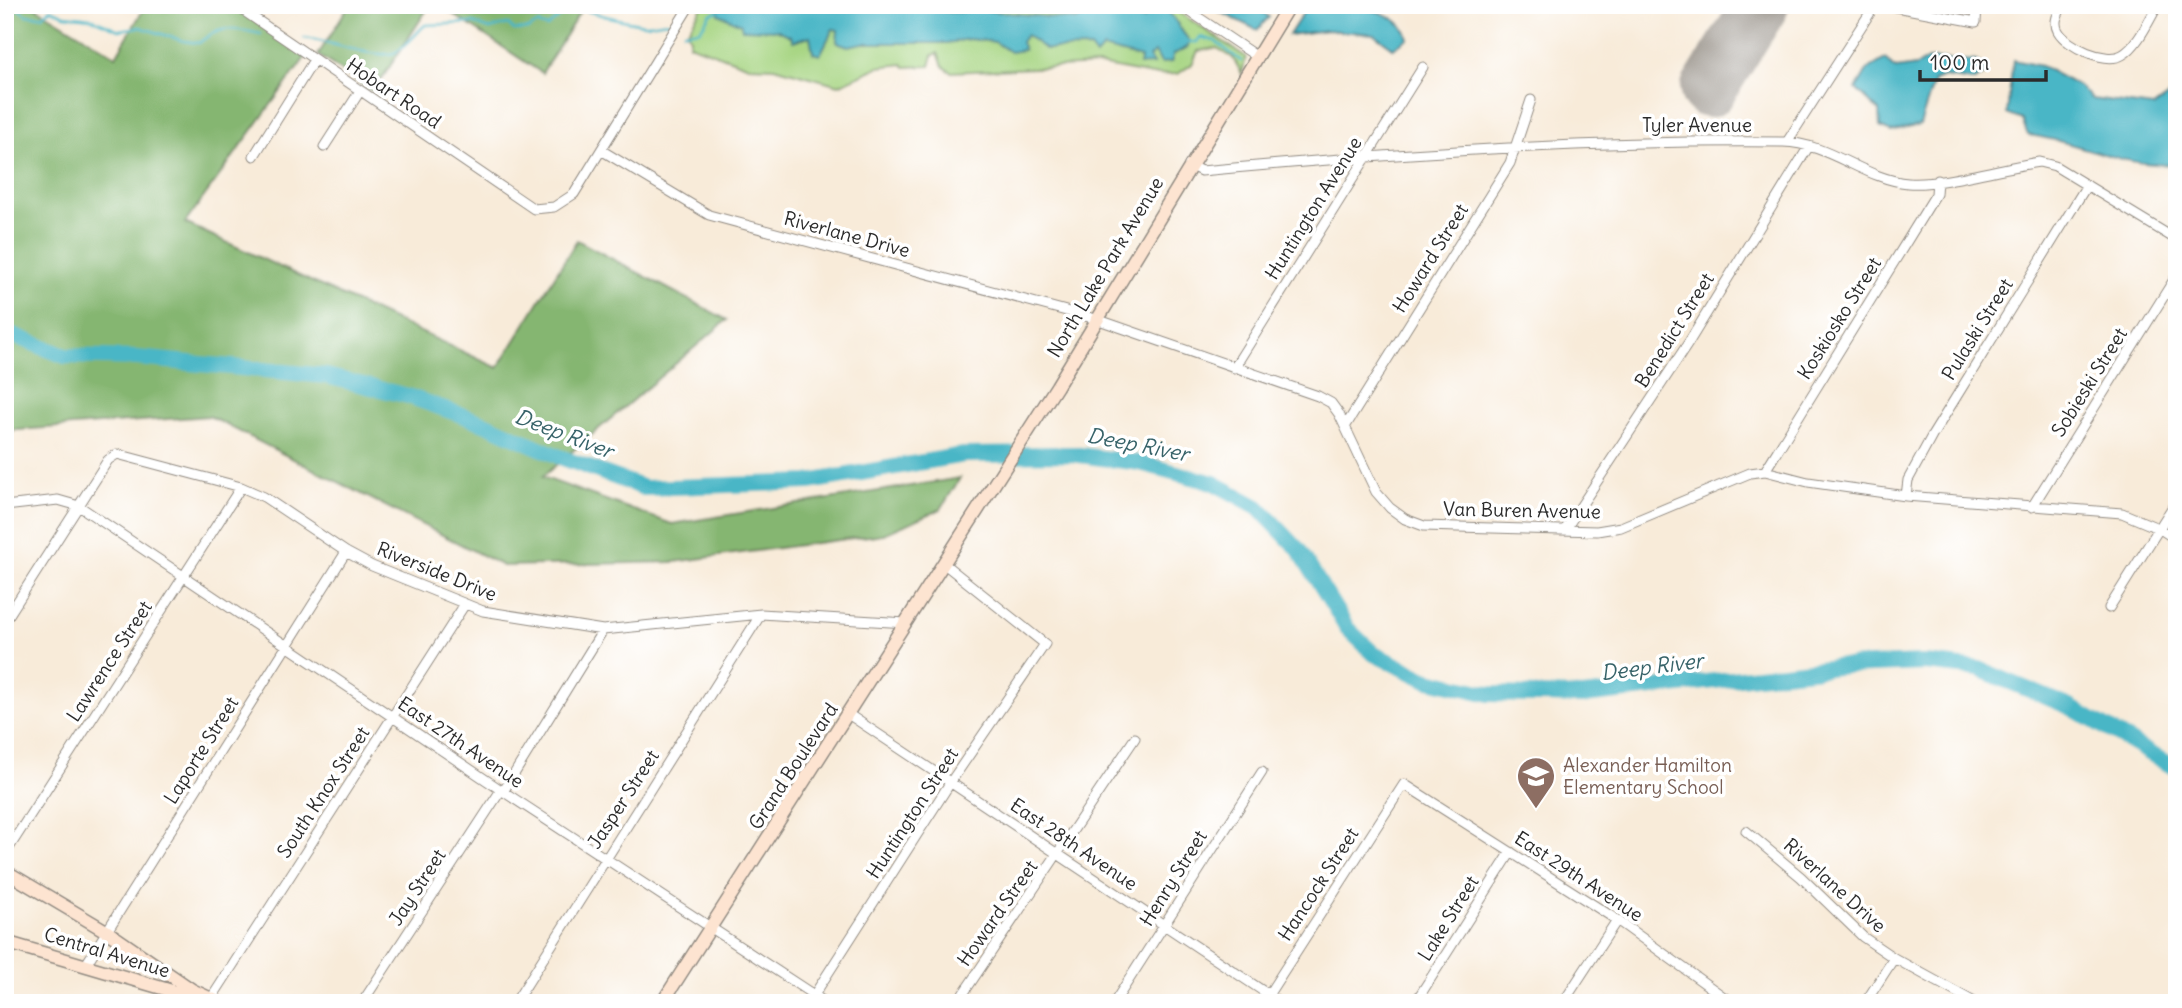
<svg xmlns="http://www.w3.org/2000/svg" width="2182" height="1008" viewBox="0 0 2182 1008" font-family="Delius,sans-serif">
<rect width="100%" height="100%" fill="#fff"/>
<filter id="ink" filterUnits="userSpaceOnUse"><feTurbulence type="fractalNoise" baseFrequency=".0143" numOctaves="2"/><feDisplacementMap in="SourceGraphic" scale="14" xChannelSelector="R" yChannelSelector="G"/><feConvolveMatrix kernelMatrix="1 2 1 2 8 2 1 2 1" color-interpolation-filters="sRGB"/></filter>
<filter id="wash" filterUnits="userSpaceOnUse"><feTurbulence type="fractalNoise" baseFrequency=".00686" numOctaves="4" result="noise"/><feDisplacementMap in="SourceGraphic" scale="28" xChannelSelector="R" yChannelSelector="G"/><feGaussianBlur stdDeviation="1.57" result="paint"/><feColorMatrix in="noise" values="0 0 0 0 0 0 0 0 0 0 0 0 0 0 0 0 0 1.4 0 .05"/><feComposite in="paint" operator="in"/></filter>
<g filter="url(#wash)">
<rect width="100%" height="100%" fill="#f8ebd9"/>
<path fill="#a7d583" stroke="#698057" stroke-width="2" d="M 703,5 L 1168,5 L 1246,57 L 1242,74 L 1233,58 L 1217,48 L 1198,51 L 1192,64 L 1178,74 L 1152,75 L 1100,65 L 951,72 L 943,66 L 938,53 L 933,55 L 930,66 L 905,67 L 903,64 L 878,67 L 839,85 L 774,67 L 749,66 L 689,44 L 690,38 L 687,32 Z"/>
<path fill="#85b671" stroke="#58704e" stroke-width="2" d="M 5,5 L 32,5 L 116,56 L 146,5 L 234,5 L 307,55 L 185,223 L 498,368 L 577,240 L 727,320 L 542,477 L 672,524 L 960,478 L 941,509 L 884,534 L 674,562 L 503,566 L 209,416 L 5,431 Z
M 349,5 L 430,5 L 373,92 L 318,55 Z
M 439,5 L 584,5 L 542,73 Z"/>
<path fill="#4ab6c6" stroke="#3a7078" stroke-width="2" d="M 718,5 L 881,5 C 900,11 918,6 937,10 C 948,12 953,13 965,11 L 952,5 L 978,5 L 982,10 L 1077,20 L 1092,14 L 1098,5 C 1121,5 1125,16 1144,19 L 1151,8 L 1162,7 C 1175,15 1178,28 1189,40 L 1188,47 L 1174,54 L 1171,62 L 1161,63 L 1155,52 L 1149,57 L 1153,64 L 1139,65 L 1141,58 L 1103,48 L 1096,56 L 1090,48 L 1045,49 L 1026,35 L 1021,42 L 1024,50 L 1010,52 L 995,42 L 969,39 L 947,43 L 863,43 L 848,46 L 837,42 L 838,30 L 833,29 L 820,55 L 813,53 L 810,36 L 793,41 L 791,36 L 778,30 L 742,29 L 741,24 L 719,14 Z
M 1219,5 L 1261,10 L 1269,17 L 1257,30 L 1214,9 Z
M 1315,5 C 1342,5 1401,6 1408,38 L 1393,48 L 1374,34 L 1327,30 L 1289,35 L 1305,10 Z
M 1885,59 L 1896,69 L 1916,66 L 1928,59 L 1976,61 L 1985,68 L 1983,75 L 1973,81 L 1944,77 L 1934,81 L 1920,125 L 1891,132 L 1880,127 L 1879,111 L 1856,89 L 1867,70 Z
M 2013,60 L 2041,66 L 2080,87 L 2092,99 L 2153,107 L 2177,90 L 2177,164 C 2125,169 2079,141 2028,135 L 2022,120 L 2007,114 Z"/>
<g fill="none" stroke-linecap="round" stroke-linejoin="round">
<path stroke="#4ab6c6" stroke-width="2.5" d="M 14,5 L 26,15 L 42,16 L 51,9 L 65,15 L 91,18 L 119,30 L 140,27 L 184,41 L 199,43 C 222,23 234,29 261,34
M 684,32 L 700,30 L 710,14 L 718,11
M 304,38 C 325,40 381,61 396,52 C 407,46 416,33 425,25 L 473,23 L 490,29 L 508,24 L 514,30 L 529,29 L 537,24 L 547,27 L 574,6 C 596,15 620,20 644,24 C 654,25 661,20 671,22
M 1188,42 L 1197,42 L 1200,37 L 1215,41 L 1241,61"/>
<path stroke="#4ab6c6" stroke-width="16" d="M 5,332 L 65,356 L 137,358 L 326,376 L 408,396 L 484,423 L 560,457 L 644,488 L 809,482 L 963,455 L 1072,454 L 1140,463 L 1214,483 L 1258,507 L 1299,550 L 1347,628 L 1374,654 L 1425,679 L 1489,694 L 1583,696 L 1845,666 L 1925,663 L 1979,669 L 2070,707 L 2177,769"/>
<path stroke="#928b82" stroke-width="56" d="M 1708,90 L 1761,5"/>
</g>
</g>
<g filter="url(#ink)">
<g fill="none" stroke-linecap="round" stroke-linejoin="round">
<defs>
<path id="street" d="M 235,5 L 534,209 L 554,207 L 574,194 L 690,5
M 1180,5 L 1256,56
M 1885,5 L 1976,22 L 1977,5
M 2063,5 C 2058,13 2053,22 2058,31 C 2067,47 2106,64 2122,55 C 2138,46 2149,20 2158,5
M 1787,142 L 1875,5
M 324,147 L 360,91
M 601,150 L 709,215 L 1096,319 L 1318,396 L 1331,403 L 1339,414 L 1376,492 L 1390,508 L 1405,519 L 1424,526 L 1597,531 L 1621,527 L 1750,473 L 1765,471 L 1808,482 L 1906,496 L 2122,513 L 2160,529 L 2177,540
M 254,156 L 314,60
M 1189,165 L 1201,171 C 1395,153 1588,140 1783,142 C 1829,143 1864,179 1908,183 C 1939,186 2005,167 2039,162 L 2055,166 L 2177,240
M 1234,368 L 1423,67
M 1345,427 L 1510,163 L 1531,100
M 1765,471 L 1936,194 L 1937,180
M 1906,496 L 1908,480 L 1932,436 L 2087,185
M 5,506 L 58,500 L 79,506 L 501,790 L 826,1003
M 2032,507 L 2177,275
M 1565,530 L 1689,342 L 1809,146
M 2109,608 L 2177,500
M 5,621 L 108,460 L 117,454 L 241,487 L 264,497 L 346,552 L 372,566 L 483,611 L 603,630 L 761,614 L 906,623
M 848,714 L 1281,1003
M 503,792 L 603,630
M 1746,831 L 1801,877 L 1863,937 L 1894,958 L 1976,1003
M 5,854 L 241,487
M 85,966 L 346,552
M 211,999 L 465,604
M 362,1003 L 501,790
M 515,1003 L 761,614
M 809,1003 L 950,783 L 1045,644 L 943,563
M 957,1003 L 1135,738
M 1114,1003 L 1262,772
M 1263,1003 L 1404,784 L 1617,920 L 1732,1003
M 1415,1003 L 1511,852
M 1563,1003 L 1617,920
M 1865,1003 L 1894,958"/>
<path id="secondary" d="M 5,871 L 106,931 L 192,990 L 220,1003
M 5,942 L 172,991 L 197,1003
M 662,1003 L 1057,386 L 1289,5"/>
</defs>
<use href="#street" stroke="#928b82" stroke-width="11"/>
<use href="#secondary" stroke="#928b82" stroke-width="15"/>
<use href="#street" stroke="#fff" stroke-width="9"/>
<use href="#secondary" stroke="#fde4d1" stroke-width="12"/>
</g>
</g>
<defs>
<symbol id="school-pin" viewBox="-11 -11 22 30"><path d="M0 17L-7.5 6A9.5 9.5 0 1 1 7.5 6Z" fill="#8d6e63" stroke="#fff"/><path d="M0-5L7-2L0 1L-7-2ZM-4 1L0 2.5L4 1V4Q0 6-4 4Z" fill="#fff"/></symbol>
</defs>
<g fill-rule="evenodd">
<use href="#school-pin" x="1514" y="754" width="44" height="60"/>
</g>
<g text-anchor="middle" stroke-width="7" stroke-linejoin="round" paint-order="stroke">
<g font-size="19" fill="#2b2b2b" stroke="#fff">
<text transform="translate(394 93) rotate(34)" y="7">Hobart Road</text>
<text x="1697" y="132">Tyler Avenue</text>
<text transform="translate(1313 208) rotate(-58)" y="7">Huntington Avenue</text>
<text transform="translate(847 234) rotate(15)" y="7">Riverlane Drive</text>
<text transform="translate(1430 258) rotate(-58)" y="7">Howard Street</text>
<text transform="translate(1105 267) rotate(-59)" y="7">North Lake Park Avenue</text>
<text transform="translate(1839 318) rotate(-58)" y="7">Koskiosko Street</text>
<text transform="translate(1977 329) rotate(-58)" y="7">Pulaski Street</text>
<text transform="translate(1674 330) rotate(-58)" y="7">Benedict Street</text>
<text transform="translate(2089 382) rotate(-58)" y="7">Sobieski Street</text>
<text transform="translate(1522 510) rotate(1)" y="7">Van Buren Avenue</text>
<text transform="translate(437 571) rotate(22)" y="7">Riverside Drive</text>
<text transform="translate(109 661) rotate(-57)" y="7">Lawrence Street</text>
<text transform="translate(461 742) rotate(34)" y="7">East 27th Avenue</text>
<text transform="translate(201 750) rotate(-58)" y="7">Laporte Street</text>
<text transform="translate(793 766) rotate(-57)" y="7">Grand Boulevard</text>
<text transform="translate(323 792) rotate(-57)" y="7">South Knox Street</text>
<text transform="translate(623 799) rotate(-57)" y="7">Jasper Street</text>
<text transform="translate(912 813) rotate(-57)" y="7">Huntington Street</text>
<text transform="translate(1074 844) rotate(34)" y="7">East 28th Avenue</text>
<text transform="translate(1579 876) rotate(33)" y="7">East 29th Avenue</text>
<text transform="translate(1173 878) rotate(-58)" y="7">Henry Street</text>
<text transform="translate(1318 884) rotate(-57)" y="7">Hancock Street</text>
<text transform="translate(1835 885) rotate(42)" y="7">Riverlane Drive</text>
<text transform="translate(417 887) rotate(-57)" y="7">Jay Street</text>
<text transform="translate(997 913) rotate(-55)" y="7">Howard Street</text>
<text transform="translate(1448 918) rotate(-58)" y="7">Lake Street</text>
<text transform="translate(107 952) rotate(17)" y="7">Central Avenue</text>
</g>
<g font-size="19" fill="#785e54" stroke="#fff" text-anchor="start">
<text x="1563" y="772">Alexander Hamilton<tspan x="1563" dy="22">Elementary School</tspan></text>
</g>
<g font-size="21" font-style="italic" fill="#376369" stroke="#fff">
<text transform="translate(564 434) rotate(21)" y="7">Deep River</text>
<text transform="translate(1138 445) rotate(11)" y="7">Deep River</text>
<text transform="translate(1652 667) rotate(-7)" y="7">Deep River</text>
</g>
</g>
<rect width="2182" height="1008" fill="none" stroke="#fff" stroke-width="28"/>
<path d="M1920 70v10h126v-10" fill="none" stroke="#2b2b2b" stroke-width="3.5"/>
<text x="1930" y="70" font-size="21" fill="#2b2b2b" stroke="#ffffff" stroke-width="5" paint-order="stroke">100 m</text>
</svg>
